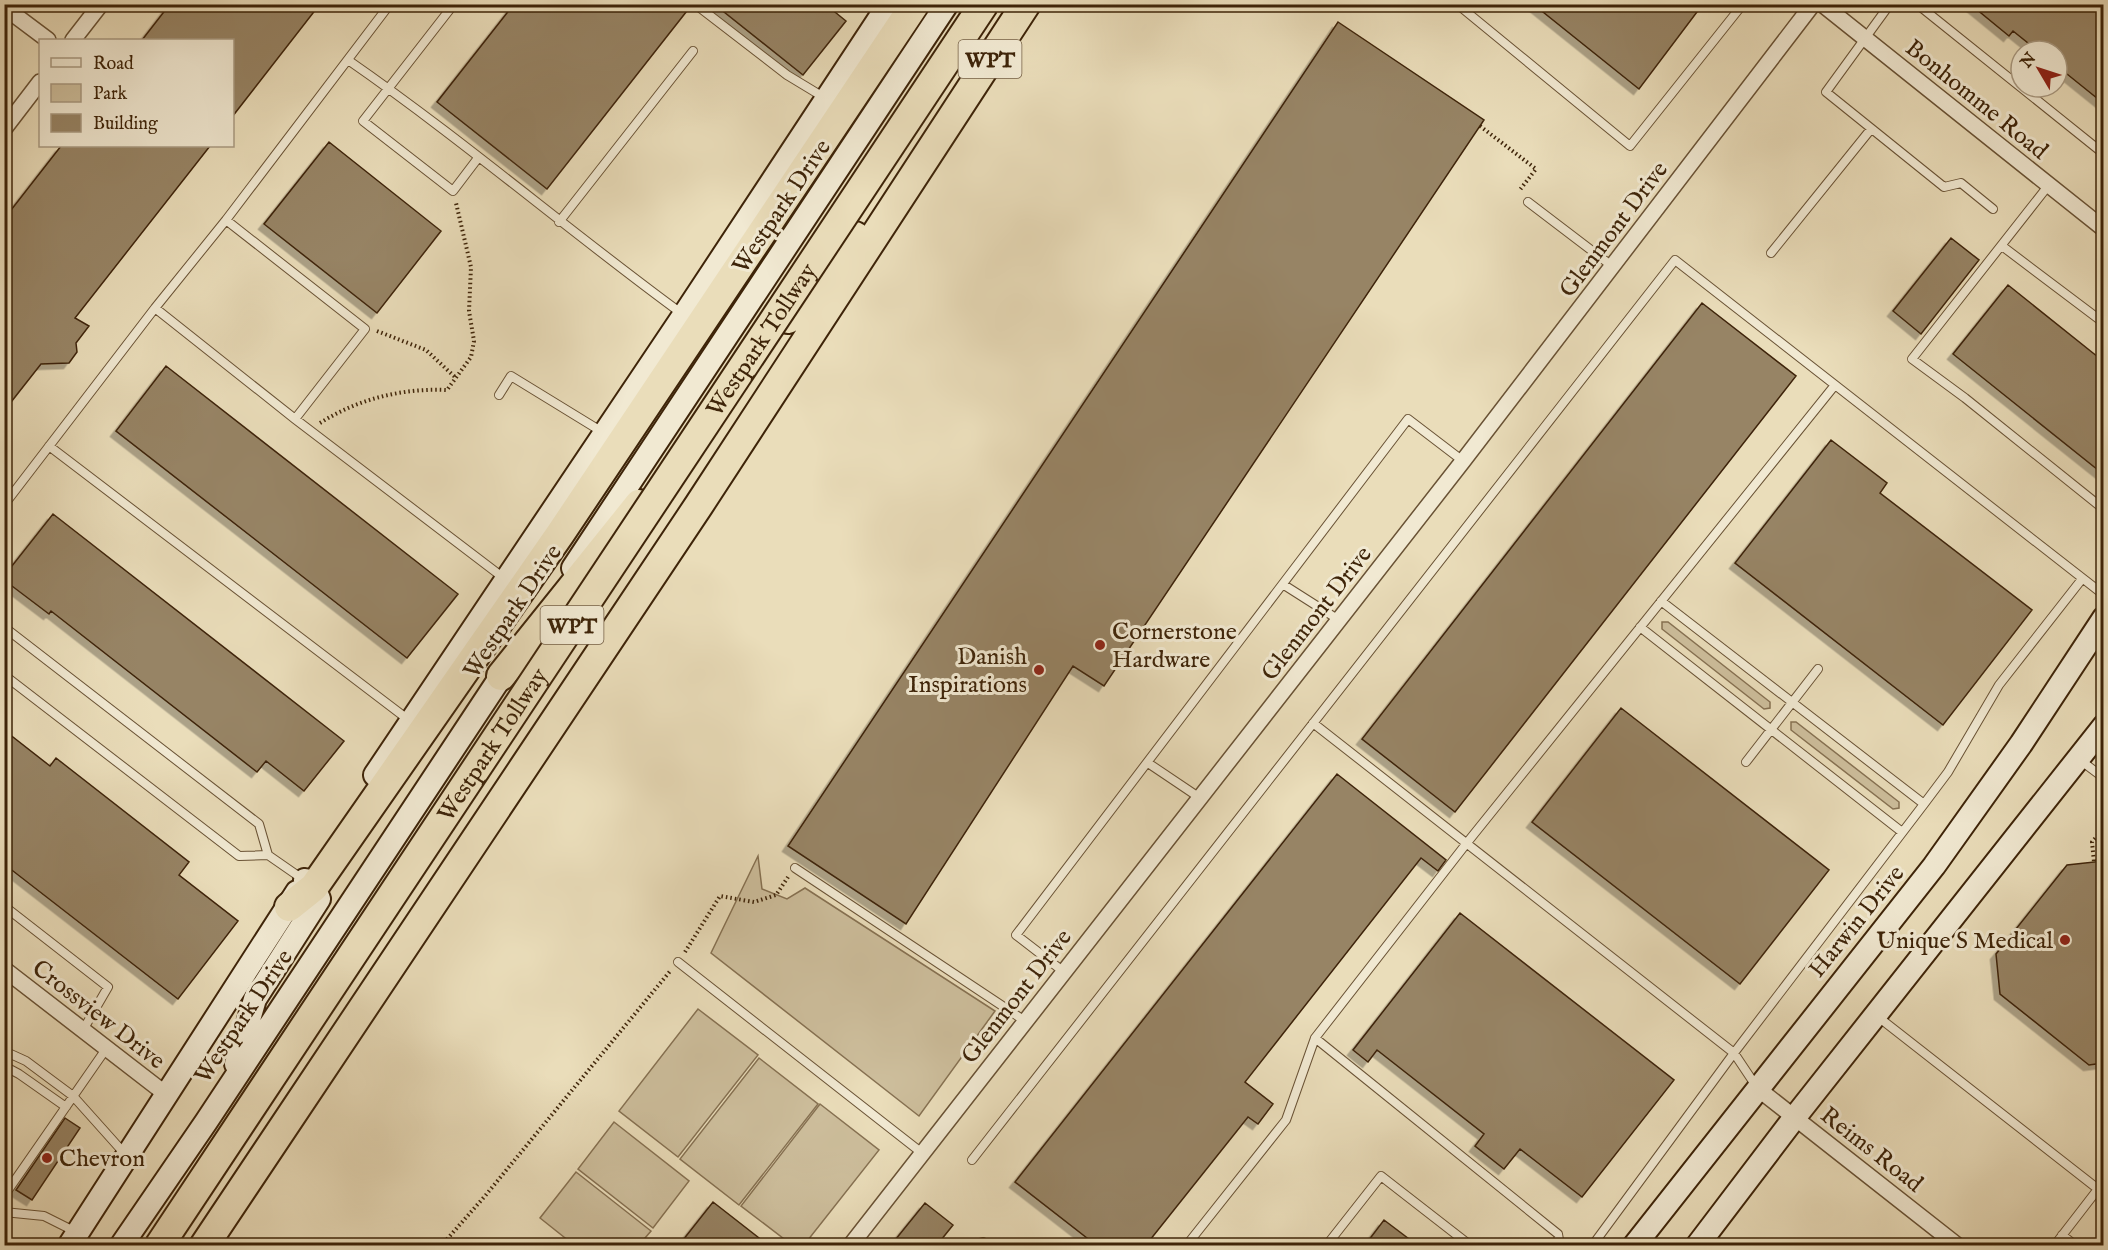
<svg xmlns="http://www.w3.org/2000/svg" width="2108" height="1250" viewBox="0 0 2108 1250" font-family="'IM FELL English',serif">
<defs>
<filter id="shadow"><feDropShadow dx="-5.5" dy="5.5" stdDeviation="0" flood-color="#0004"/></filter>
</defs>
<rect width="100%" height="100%" fill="#eaddba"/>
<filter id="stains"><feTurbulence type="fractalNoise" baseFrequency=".00333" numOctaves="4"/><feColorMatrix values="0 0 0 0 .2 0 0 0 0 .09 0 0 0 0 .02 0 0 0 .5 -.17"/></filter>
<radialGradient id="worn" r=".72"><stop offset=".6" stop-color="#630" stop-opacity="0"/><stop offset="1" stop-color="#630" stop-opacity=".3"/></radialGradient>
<path fill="#cdbe9c" stroke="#867152" stroke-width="1.5" d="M 1662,622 L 1668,622 L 1770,702 L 1770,708 L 1764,709 L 1662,629 Z
M 1791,722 L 1796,722 L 1899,802 L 1899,808 L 1893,809 L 1791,730 Z
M 758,856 L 762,889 L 787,899 L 805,888 L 995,1011 L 919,1116 L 711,953 Z
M 698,1009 L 758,1055 L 678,1157 L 619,1111 Z
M 759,1058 L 818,1104 L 739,1205 L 680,1159 Z
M 820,1104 L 879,1150 L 804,1245 L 792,1245 L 741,1206 Z
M 614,1122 L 689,1181 L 653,1228 L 578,1169 Z
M 576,1172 L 651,1231 L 639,1245 L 574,1245 L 540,1218 Z"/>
<path fill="#978465" stroke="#3e2409" stroke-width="1.5" filter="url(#shadow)" d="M 170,4 L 320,4 L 232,117 L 232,40 L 142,40 Z
M 514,4 L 689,4 L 690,7 L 547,189 L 437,102 Z
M 714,4 L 825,4 L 846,21 L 803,75 Z
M 1533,4 L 1703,4 L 1639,89 Z
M 1970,4 L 2103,4 L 2103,103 L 2057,66 L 2057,51 L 2038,51 L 2013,31 L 2009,36 Z
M 1338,22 L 1484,120 L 1104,686 L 1073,666 L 906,924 L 788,846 Z
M 329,142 L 441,231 L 377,313 L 264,224 Z
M 61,146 L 210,146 L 75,318 L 89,326 L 76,343 L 77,352 L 69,363 L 41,364 L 4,411 L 4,219 Z
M 1951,238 L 1979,260 L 1921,334 L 1893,311 Z
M 2008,285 L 2103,361 L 2103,474 L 1953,354 Z
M 1702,303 L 1796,376 L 1455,812 L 1362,739 Z
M 166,366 L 458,594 L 407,658 L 116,431 Z
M 1831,440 L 1887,483 L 1880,493 L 2032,610 L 1943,725 L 1735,563 Z
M 53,514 L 344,741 L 304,791 L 266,761 L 257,772 L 51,611 L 49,614 L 4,580 L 4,576 Z
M 1621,708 L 1829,870 L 1740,984 L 1532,822 Z
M 4,730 L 50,766 L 56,758 L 189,862 L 179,875 L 238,921 L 178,999 L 4,864 Z
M 1337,774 L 1446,860 L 1438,871 L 1421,858 L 1245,1082 L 1273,1104 L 1258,1124 L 1248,1117 L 1146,1245 L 1096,1245 L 1015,1182 Z
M 2103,861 L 2103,1063 L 2089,1065 L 2000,994 L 1996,954 L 2067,865 Z
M 1460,913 L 1674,1080 L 1582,1197 L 1520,1149 L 1504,1169 L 1475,1146 L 1484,1134 L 1377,1050 L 1368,1062 L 1353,1050 Z
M 65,1118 L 80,1128 L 32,1200 L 16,1190 Z
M 713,1202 L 768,1245 L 679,1245 Z
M 925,1203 L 953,1225 L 937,1245 L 891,1245 Z
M 1384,1220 L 1417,1245 L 1365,1245 Z"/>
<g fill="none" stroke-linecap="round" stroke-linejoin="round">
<defs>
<path id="service" d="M 454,4 L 363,121 L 453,191 L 478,158
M 695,4 L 787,75 L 825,98
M 1457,4 L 1630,146 L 1743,4
M 1890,4 L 1826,92 L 1944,187 L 1961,183 L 1993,209
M 1917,4 L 2104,154
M 348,60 C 462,139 569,231 681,313
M 2048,186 L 1912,359 L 1965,398 L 2101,507 L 2104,504
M 1528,202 L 1612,266
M 226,220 L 365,329 L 295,419
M 559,222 L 693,51
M 2002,246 L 2104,323
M 1771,253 L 1871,129
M 155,308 L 295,419 L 505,579
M 499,395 L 511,376 L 604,433
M 49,446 L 410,721
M 4,505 L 155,308 L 226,220 L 390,4
M 1284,585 L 1339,620
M 1661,601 L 1924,804
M 4,627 L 259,824 L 268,855 L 239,856 L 4,675
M 1640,627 L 1902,832
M 1313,723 L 1734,1053 L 1756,1086
M 2080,760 L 2104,778
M 1746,762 L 1818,669
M 1148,763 L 1200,798
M 268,855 L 304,880
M 795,868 L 1025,1021
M 4,906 L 108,987 L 83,1030
M 678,962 L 922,1153
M 1064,972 L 1016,935 L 1408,419 L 1463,461
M 1877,1016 L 2098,1189 L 2054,1246
M 1315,1038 L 1558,1234 L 1560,1246
M 4,1051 L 26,1061 L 73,1096 L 124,1153
M 4,1066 L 19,1074 L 66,1107
M 972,1160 L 1675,260 L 2104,595
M 4,1196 L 106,1049
M 4,1212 L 44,1216 L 74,1231
M 2062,1235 L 2076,1246
M 969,1246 L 983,1242 L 988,1246
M 1186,1246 L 1286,1120 L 1315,1038 L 1466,844 L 1835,385
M 1326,1246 L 1381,1176 L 1471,1246
M 1592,1246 L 1734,1053 L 1924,804 L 1948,772 L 1999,685 L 2082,579"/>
<path id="minor" d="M 1822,4 L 2104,229
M 4,7 L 48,40
M 73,40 L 101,4
M 4,129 L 40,82
M 4,969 L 167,1095
M 1757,1088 L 1958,1246
M 850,1246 L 1463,461 L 1813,4"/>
<path id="secondary" d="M 573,568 L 947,4
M 375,775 L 684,315 L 889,4
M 236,1064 L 255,999 L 319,899 L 314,887 L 305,880
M 69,1246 L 297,892
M 121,1246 L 206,1122 L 510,663
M 1634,1246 L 1934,866 L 2021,744 L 2104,618
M 1697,1246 L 1795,1117 L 2104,726"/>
<path id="motorway" d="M 788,319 L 855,236
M 501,676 L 639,504
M 289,907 L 314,887 L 560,534 L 915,4
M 204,1246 L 699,505 L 1026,4"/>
</defs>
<use href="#service" stroke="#695235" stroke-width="10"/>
<use href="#minor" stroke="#695235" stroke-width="18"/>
<use href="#secondary" stroke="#3e2409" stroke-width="26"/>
<use href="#motorway" stroke="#3e2409" stroke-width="32"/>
<path stroke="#3e2409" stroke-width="4" stroke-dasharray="1.5 3" stroke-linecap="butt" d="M 1480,126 L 1536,169 L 1519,191
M 377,331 L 426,350 L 456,378
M 320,423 C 358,399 402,388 447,390 L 471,357 L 474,341 L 469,311 L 471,267 L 456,203
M 2104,828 L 2092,842 L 2094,862 L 2104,858
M 685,952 L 720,896 L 754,902 L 776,895 L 788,877
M 441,1246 L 485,1196 L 671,970"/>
<use href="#service" stroke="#f1e9d2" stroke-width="8"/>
<use href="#minor" stroke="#f1e9d2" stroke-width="15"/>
<use href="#secondary" stroke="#f1e9d2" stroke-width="22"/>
<use href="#motorway" stroke="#eaddba" stroke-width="28"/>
<defs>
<g id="motorway-bridge">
<path id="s1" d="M 159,1246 L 984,4"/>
</g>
</defs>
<use href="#motorway-bridge" stroke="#3e2409" stroke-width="32" stroke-linecap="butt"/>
<use href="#motorway-bridge" stroke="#eaddba" stroke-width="28"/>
</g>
<g fill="#8f2418" stroke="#f1e9d2" stroke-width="2">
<circle cx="1100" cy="645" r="6"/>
<circle cx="1039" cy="670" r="6"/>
<circle cx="2065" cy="940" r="6"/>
<circle cx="47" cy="1158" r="6"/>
</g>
<g text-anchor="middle" stroke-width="6" stroke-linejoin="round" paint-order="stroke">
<g fill="#f1e9d2" stroke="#745f45" stroke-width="1.5">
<rect x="958.5" y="40" width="63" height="38" rx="4.5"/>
<rect x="540.5" y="606" width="63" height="38" rx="4.5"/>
</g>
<g font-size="22" font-weight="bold" fill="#3e2409">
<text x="990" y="67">WPT</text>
<text x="572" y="633">WPT</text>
</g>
<g font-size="24" fill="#3e2409" stroke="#f1e9d2">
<text transform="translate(1977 99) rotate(39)" y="8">Bonhomme Road</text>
<text transform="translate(781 206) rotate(-56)" y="8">Westpark Drive</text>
<text transform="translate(1613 229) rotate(-53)" y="8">Glenmont Drive</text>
<text dy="8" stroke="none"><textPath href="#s1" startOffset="1088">Westpark Tollway</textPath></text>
<text transform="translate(512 611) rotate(-56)" y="8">Westpark Drive</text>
<text transform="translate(1316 613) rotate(-52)" y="8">Glenmont Drive</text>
<text dy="8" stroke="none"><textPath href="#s1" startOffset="602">Westpark Tollway</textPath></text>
<text transform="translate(1856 921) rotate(-51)" y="8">Harwin Drive</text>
<text transform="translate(1016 996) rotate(-52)" y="8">Glenmont Drive</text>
<text transform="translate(99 1014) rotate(38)" y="8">Crossview Drive</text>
<text transform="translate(243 1016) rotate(-56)" y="8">Westpark Drive</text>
<text transform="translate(1872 1149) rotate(38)" y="8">Reims Road</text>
</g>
<g font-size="24" fill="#3e2409" stroke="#f1e9d2" text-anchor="start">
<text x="1112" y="639">Cornerstone<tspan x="1112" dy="28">Hardware</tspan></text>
<text x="1027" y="664" text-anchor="end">Danish<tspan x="1027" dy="28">Inspirations</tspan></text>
<text x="2053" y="948" text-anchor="end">Unique S Medical</text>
<text x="59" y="1166">Chevron</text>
</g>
</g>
<rect width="2108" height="1250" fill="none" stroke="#eaddba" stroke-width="24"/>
<rect x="6" y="6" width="2096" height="1238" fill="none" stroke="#3e2409" stroke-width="3"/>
<rect x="12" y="12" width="2084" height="1226" fill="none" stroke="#3e2409" stroke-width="1.5"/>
<rect x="39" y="39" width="195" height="108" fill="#f1e9d2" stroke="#a99a82" stroke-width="1.5"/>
<rect x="51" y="58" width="30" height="9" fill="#f1e9d2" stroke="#a99a82" stroke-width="1.5"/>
<text x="93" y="69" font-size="18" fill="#3e2409">Road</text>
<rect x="51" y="84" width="30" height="18" fill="#cdbe9c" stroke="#a99a82" stroke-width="1.5"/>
<text x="93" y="99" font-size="18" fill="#3e2409">Park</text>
<rect x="51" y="114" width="30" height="18" fill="#978465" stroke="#a99a82" stroke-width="1.5"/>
<text x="93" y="129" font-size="18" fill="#3e2409">Building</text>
<g transform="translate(2039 69) rotate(309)"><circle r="28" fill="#f1e9d2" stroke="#a99a82" stroke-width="1.5"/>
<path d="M0-4.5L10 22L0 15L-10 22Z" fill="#8f2418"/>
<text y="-9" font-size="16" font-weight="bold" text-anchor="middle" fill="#3e2409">N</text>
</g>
<rect width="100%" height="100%" filter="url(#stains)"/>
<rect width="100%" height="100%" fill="url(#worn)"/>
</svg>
